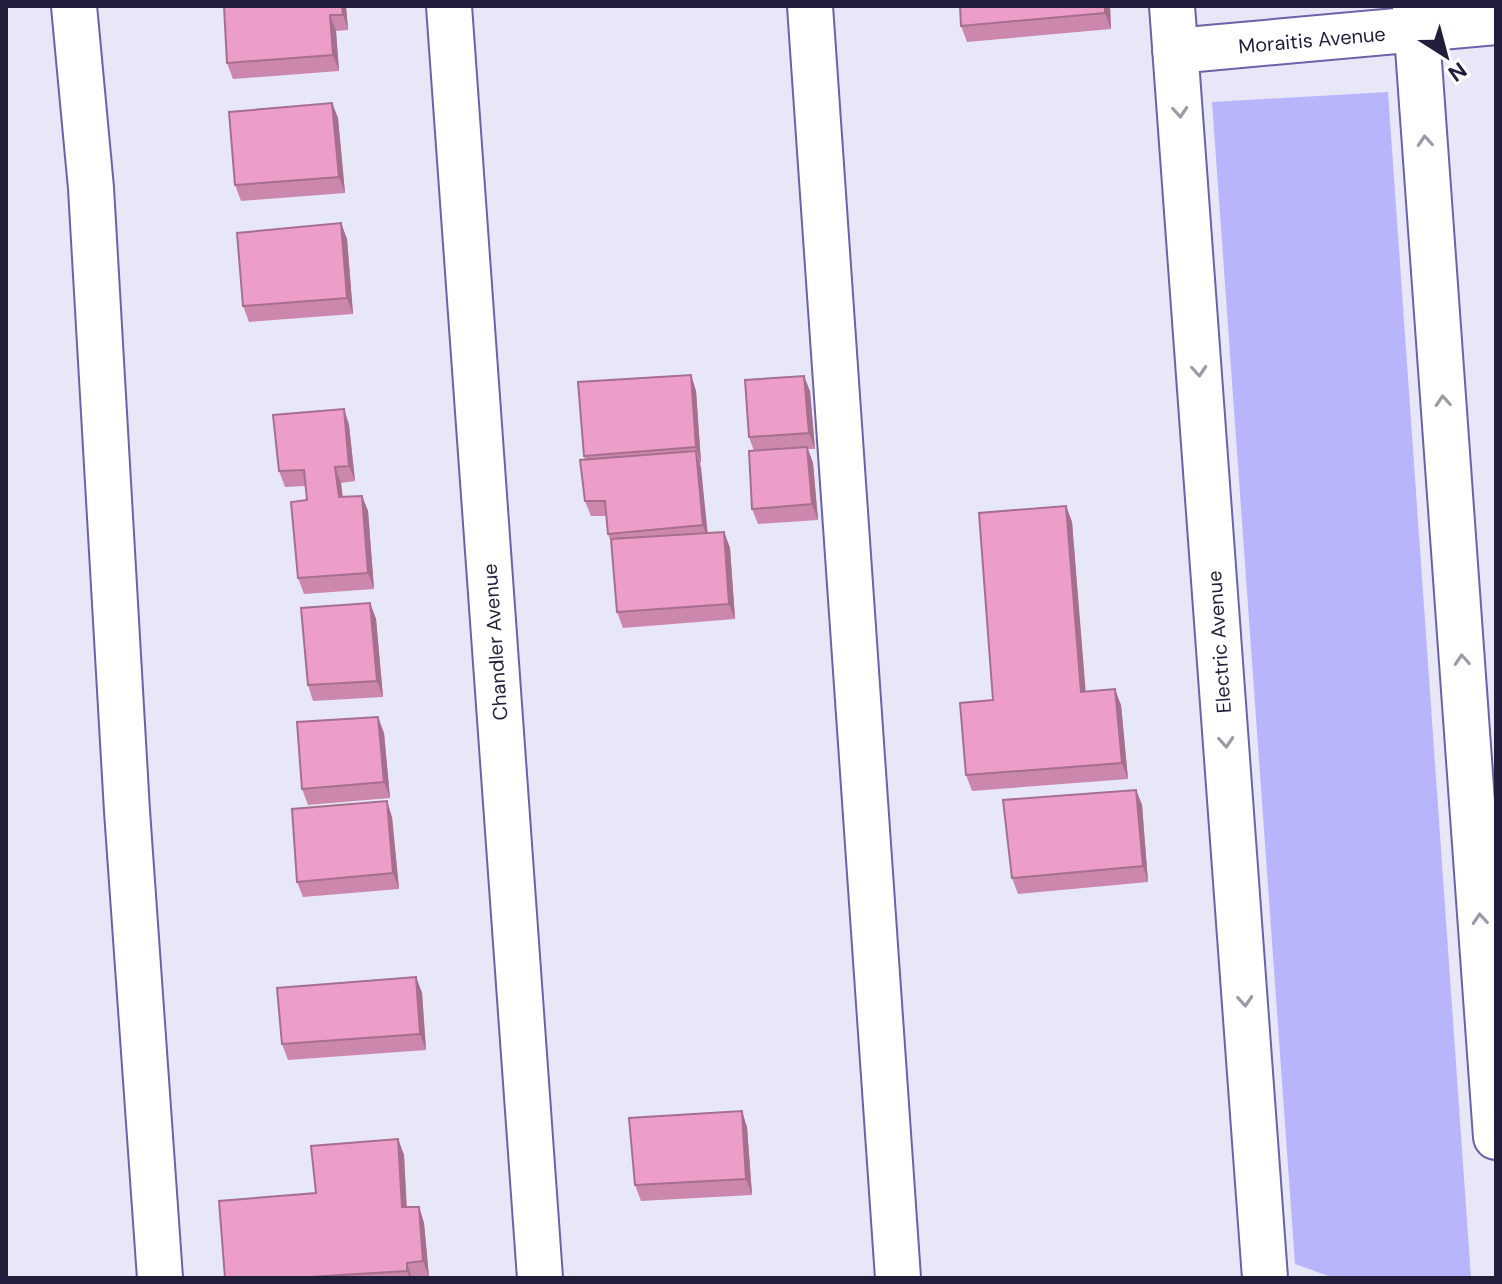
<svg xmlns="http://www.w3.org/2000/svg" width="1502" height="1284" viewBox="0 0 1502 1284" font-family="'DM Sans',sans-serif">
<rect width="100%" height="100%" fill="#e7e7f7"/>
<path fill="#b9b5fd" d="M 1388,92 L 1471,1278 L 1334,1278 L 1295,1264 L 1212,102 Z"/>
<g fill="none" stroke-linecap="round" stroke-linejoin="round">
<defs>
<path id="minor" d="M 74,6 L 91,188 L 127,811 L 160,1278
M 449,6 L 540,1278
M 810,6 L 898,1278
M 1172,6 L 1265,1278
M 1415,6 L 1496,1137
M 1175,51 L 1496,22"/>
</defs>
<use href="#minor" stroke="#6a63a9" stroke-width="48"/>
<use href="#minor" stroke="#fff" stroke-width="44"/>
</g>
<path fill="#cc88ac" d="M 346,6 L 348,30 L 336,31 L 339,71 L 233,79 L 227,63 Z
M 1110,6 L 1111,29 L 967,42 L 961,26 Z
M 332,103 L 338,118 L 345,193 L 241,201 L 235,185 Z
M 341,223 L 347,239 L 353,314 L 249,322 L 243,306 Z
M 691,375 L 696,391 L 701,463 L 700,463 L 708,533 L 724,532 L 730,548 L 735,619 L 623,628 L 617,612 L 611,542 L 608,534 L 607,516 L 591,516 L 585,501 L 585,460 L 584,456 Z
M 810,391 L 815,449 L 808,449 L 813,463 L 818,520 L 758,524 L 752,509 L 754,451 L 749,437 Z
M 344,409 L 349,425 L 355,481 L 341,483 L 343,497 L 362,496 L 368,511 L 374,589 L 304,594 L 298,578 L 307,500 L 306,486 L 285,487 L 279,471 Z
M 1066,506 L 1072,522 L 1085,691 L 1121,705 L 1128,779 L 972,791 L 966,775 L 993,700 Z
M 370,603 L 376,619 L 383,697 L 313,701 L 308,685 Z
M 384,733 L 390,798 L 308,805 L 302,789 Z
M 1136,790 L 1142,805 L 1148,882 L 1018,894 L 1012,878 Z
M 392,817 L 399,889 L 303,897 L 297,882 Z
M 416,977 L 422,993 L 426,1050 L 288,1060 L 282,1044 Z
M 747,1127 L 752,1195 L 641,1201 L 635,1185 Z
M 398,1139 L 404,1155 L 407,1207 L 419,1207 L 424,1223 L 429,1277 L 419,1278 L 225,1278 L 316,1193 Z"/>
<path fill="#a66f8c" d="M 342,6 L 346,6 L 348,30 L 343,15 Z
M 1105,6 L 1110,6 L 1111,29 L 1105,13 Z
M 330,15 L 336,31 L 339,71 L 333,55 Z
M 332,103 L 338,118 L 345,193 L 339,177 Z
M 341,223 L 347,239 L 353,314 L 347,298 Z
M 691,375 L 696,391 L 701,463 L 696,447 Z
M 804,376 L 810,391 L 815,449 L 809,433 Z
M 344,409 L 349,425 L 355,481 L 349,466 Z
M 807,447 L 813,463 L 818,520 L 812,504 Z
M 696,451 L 701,467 L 708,541 L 703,525 Z
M 335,467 L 341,483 L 344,513 L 339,497 Z
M 362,496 L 368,511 L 374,589 L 368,573 Z
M 1066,506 L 1072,522 L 1087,707 L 1081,692 Z
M 724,532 L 730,548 L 735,619 L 729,604 Z
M 370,603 L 376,619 L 383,697 L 377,681 Z
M 1115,689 L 1121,705 L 1128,779 L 1122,763 Z
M 378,717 L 384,733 L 390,798 L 384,782 Z
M 1136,790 L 1142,805 L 1148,882 L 1143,866 Z
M 387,801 L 392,817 L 399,889 L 393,873 Z
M 416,977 L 422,993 L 426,1050 L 420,1034 Z
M 742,1111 L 747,1127 L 752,1195 L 746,1179 Z
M 398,1139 L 404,1155 L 407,1223 L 402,1207 Z
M 419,1207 L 424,1223 L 429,1277 L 423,1261 Z
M 407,1263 L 412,1278 L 410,1278 L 407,1271 Z"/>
<path fill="#ed9ec8" stroke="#a66f8c" stroke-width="2" d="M 224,6 L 342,6 L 343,15 L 330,15 L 333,55 L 227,63 Z
M 960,6 L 1105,6 L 1105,13 L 961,26 Z
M 332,103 L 339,177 L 235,185 L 229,112 Z
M 341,223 L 347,298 L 243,306 L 237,233 Z
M 691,375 L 696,447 L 584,456 L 578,382 Z
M 804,376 L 809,433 L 749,437 L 745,380 Z
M 344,409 L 349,466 L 335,467 L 339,497 L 362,496 L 368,573 L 298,578 L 291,502 L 307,500 L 304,470 L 279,471 L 273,415 Z
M 807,447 L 812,504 L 752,509 L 749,451 Z
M 696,451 L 703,525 L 608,534 L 605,501 L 585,501 L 580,460 Z
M 1066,506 L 1081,692 L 1115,689 L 1122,763 L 966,775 L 960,703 L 993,700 L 979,513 Z
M 724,532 L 729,604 L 617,612 L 611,539 Z
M 370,603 L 377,681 L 308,685 L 301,608 Z
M 378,717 L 384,782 L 302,789 L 297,722 Z
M 1136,790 L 1143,866 L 1012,878 L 1003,800 Z
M 387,801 L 393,873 L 297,882 L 292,809 Z
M 416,977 L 420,1034 L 282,1044 L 277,988 Z
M 742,1111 L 746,1179 L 635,1185 L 629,1118 Z
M 398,1139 L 402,1207 L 419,1207 L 423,1261 L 407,1263 L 407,1271 L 292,1278 L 225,1278 L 219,1201 L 316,1193 L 311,1146 Z"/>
<defs><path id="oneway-chevron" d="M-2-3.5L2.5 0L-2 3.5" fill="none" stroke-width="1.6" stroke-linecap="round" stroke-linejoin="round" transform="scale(2)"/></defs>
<g stroke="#9b9aa7">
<use href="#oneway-chevron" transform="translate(1180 112) rotate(86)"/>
<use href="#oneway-chevron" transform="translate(1425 141) rotate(-94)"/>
<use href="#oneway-chevron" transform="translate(1199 371) rotate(86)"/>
<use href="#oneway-chevron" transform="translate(1443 401) rotate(-94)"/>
<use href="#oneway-chevron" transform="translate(1462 660) rotate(-94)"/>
<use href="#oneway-chevron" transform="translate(1226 742) rotate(86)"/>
<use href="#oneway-chevron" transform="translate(1480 919) rotate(-94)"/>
<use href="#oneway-chevron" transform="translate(1245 1001) rotate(86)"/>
</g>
<g text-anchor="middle" stroke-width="7" stroke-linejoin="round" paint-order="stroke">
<g font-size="20" fill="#211e3c" stroke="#fff">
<text transform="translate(1312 40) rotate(-5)" y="7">Moraitis Avenue</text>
<text transform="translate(495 642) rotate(-94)" y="7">Chandler Avenue</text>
<text transform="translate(1219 642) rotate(-94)" y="7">Electric Avenue</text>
</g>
</g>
<rect width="1502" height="1284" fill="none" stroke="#211e3c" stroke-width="16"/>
<g transform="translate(1446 56) rotate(144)" stroke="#ffffff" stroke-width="6" paint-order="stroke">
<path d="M0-6L14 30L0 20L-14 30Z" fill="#211e3c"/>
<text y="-12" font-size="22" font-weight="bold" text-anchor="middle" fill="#211e3c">N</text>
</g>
</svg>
